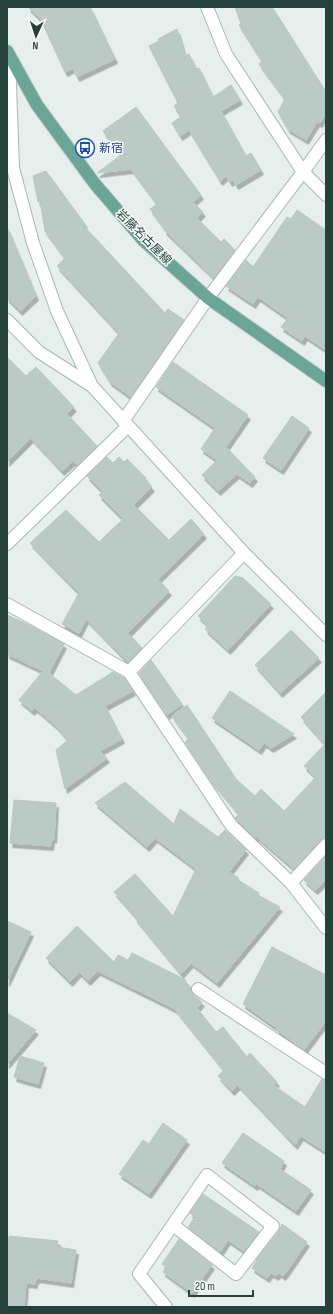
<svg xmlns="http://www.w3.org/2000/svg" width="333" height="1314" viewBox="0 0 333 1314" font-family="'Sofia Sans Condensed','Noto Sans JP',sans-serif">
<defs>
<filter id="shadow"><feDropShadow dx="2.5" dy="4.5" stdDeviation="0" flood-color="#0004"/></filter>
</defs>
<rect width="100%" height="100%" fill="#e6efeb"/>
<path fill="#bbcac4" stroke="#b8c9c2" filter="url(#shadow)" d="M 28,7 L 90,7 L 115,59 L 77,77 L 73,68 L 65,72 L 41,20 Z
M 235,7 L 272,7 L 326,92 L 326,113 L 320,123 L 317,122 L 306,140 L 288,129 L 278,112 L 285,99 L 259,64 L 262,61 L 239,25 L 241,24 Z
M 177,29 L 185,56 L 189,54 L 196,69 L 199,68 L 213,97 L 231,85 L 240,100 L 221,111 L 246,156 L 251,153 L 261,170 L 236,185 L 233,180 L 230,182 L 226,176 L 220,181 L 189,130 L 180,136 L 172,123 L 181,117 L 174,106 L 178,103 L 149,46 L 159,41 L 158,39 Z
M 136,107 L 201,195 L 193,202 L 203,212 L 197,218 L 221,242 L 224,239 L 235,250 L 214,278 L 164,230 L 165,229 L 150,209 L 157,204 L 131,169 L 97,173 L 121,155 L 103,131 Z
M 46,171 L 85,224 L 83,225 L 165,313 L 168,309 L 184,320 L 131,397 L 110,382 L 98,363 L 119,333 L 57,266 L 65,258 L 45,231 L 40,201 L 38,202 L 33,176 Z
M 297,210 L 326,230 L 326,350 L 305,336 L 302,341 L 281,327 L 288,318 L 258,297 L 253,304 L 226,286 L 246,260 L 253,267 L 287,217 L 291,219 Z
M 7,227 L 36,296 L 20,311 L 7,298 Z
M 7,357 L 26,376 L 36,367 L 74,407 L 67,414 L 97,446 L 77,465 L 73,461 L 62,471 L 31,438 L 7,462 Z
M 173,362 L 248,415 L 226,447 L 255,477 L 250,483 L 237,474 L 218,491 L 202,475 L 217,460 L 201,449 L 215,428 L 156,387 Z
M 292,416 L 309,428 L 281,470 L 263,458 Z
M 107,457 L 113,463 L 119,457 L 124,462 L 127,459 L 146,478 L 145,479 L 152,487 L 134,505 L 169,540 L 191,519 L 204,534 L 158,579 L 169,591 L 128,633 L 142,648 L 128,662 L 86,619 L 79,633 L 62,624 L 79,593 L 30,543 L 66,510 L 99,542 L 123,519 L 99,495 L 103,492 L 87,476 Z
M 235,576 L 243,578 L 271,604 L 228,650 L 205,629 L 208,625 L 198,616 Z
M 7,615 L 27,624 L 64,644 L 49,673 L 76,695 L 113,672 L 124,678 L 133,691 L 105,706 L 122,739 L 100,751 L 107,758 L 65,789 L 56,750 L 68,740 L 56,726 L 35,708 L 32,711 L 19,700 L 43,671 L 7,654 Z
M 291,630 L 319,658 L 280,693 L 255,665 Z
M 151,660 L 182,704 L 167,715 L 139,673 Z
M 230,691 L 251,705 L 294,734 L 271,748 L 264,743 L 259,750 L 212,718 Z
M 326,692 L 326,838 L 320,840 L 294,869 L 256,836 L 255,838 L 235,818 L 239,814 L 210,779 L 185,742 L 189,739 L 172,716 L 187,705 L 236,779 L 255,796 L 261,789 L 284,811 L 316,777 L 304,766 L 325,744 L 301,717 Z
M 125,782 L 174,824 L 180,809 L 218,837 L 225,830 L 246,850 L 229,872 L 239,878 L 238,880 L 259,893 L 258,895 L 280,907 L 217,983 L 191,963 L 181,974 L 135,918 L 136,917 L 114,892 L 135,874 L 173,916 L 196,869 L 155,838 L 147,847 L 95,803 Z
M 14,800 L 56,803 L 54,839 L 52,838 L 51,846 L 10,843 Z
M 326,856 L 326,880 L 315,890 L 304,880 Z
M 7,921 L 31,932 L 7,982 Z
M 77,926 L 114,962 L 118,955 L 128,960 L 132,953 L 184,979 L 191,988 L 192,993 L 202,1002 L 197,1008 L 216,1032 L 223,1027 L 247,1057 L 250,1053 L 277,1082 L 273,1085 L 305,1107 L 322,1079 L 326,1080 L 326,1152 L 301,1136 L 295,1145 L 238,1085 L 232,1091 L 218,1076 L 224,1070 L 175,1009 L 98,971 L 88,981 L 79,972 L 70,982 L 46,958 Z
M 272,947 L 326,975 L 326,1021 L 304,1050 L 276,1029 L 277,1028 L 271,1024 L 243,1004 Z
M 7,1013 L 36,1030 L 7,1064 Z
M 20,1056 L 44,1063 L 38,1084 L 14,1077 Z
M 163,1123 L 187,1140 L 149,1194 L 119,1174 L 143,1140 L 149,1144 Z
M 243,1133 L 284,1161 L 280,1169 L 311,1190 L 296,1211 L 257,1184 L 255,1186 L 222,1163 Z
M 203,1194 L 259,1232 L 244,1251 L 228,1240 L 220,1252 L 188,1227 L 195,1217 L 190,1213 Z
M 282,1224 L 307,1242 L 285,1274 L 283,1276 L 279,1273 L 276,1276 L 271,1273 L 267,1278 L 252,1268 L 257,1260 L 256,1260 L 279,1231 Z
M 9,1236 L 58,1241 L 57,1247 L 76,1250 L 71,1283 L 37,1278 L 37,1280 L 35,1279 L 35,1284 L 26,1283 L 24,1307 L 7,1307 L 7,1239 L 9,1239 Z
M 179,1239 L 212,1265 L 192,1293 L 163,1272 L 166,1267 L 162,1264 Z"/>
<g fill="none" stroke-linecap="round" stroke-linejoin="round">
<defs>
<path id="minor" d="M 207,7 L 226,54 L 303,172 L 326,195
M 9,57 L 13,168 L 33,243 L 57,311 L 92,386 L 244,553 L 326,635
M 7,320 L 39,352 L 92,386
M 123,421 L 208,298 L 303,172 L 326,140
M 7,544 L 128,426
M 7,604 L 129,672 L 231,825 L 291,883 L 326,928
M 129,672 L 244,553
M 291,883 L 326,845
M 198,989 L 326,1073
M 166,1307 L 139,1274 L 207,1175 L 273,1226 L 236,1274 L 173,1225"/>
<path id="major" d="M 7,51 L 37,105 L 95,184 L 143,240 L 208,298 L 326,381"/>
</defs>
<use href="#minor" stroke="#a8b8b2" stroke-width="14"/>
<use href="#major" stroke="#c2cac8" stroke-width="14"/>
<use href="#minor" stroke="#fff" stroke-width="12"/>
<use href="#major" stroke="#6aa596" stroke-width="12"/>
</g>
<defs>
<symbol id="bus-ring" viewBox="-11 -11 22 22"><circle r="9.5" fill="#f7fbf9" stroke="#1a4fb4" stroke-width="1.5"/><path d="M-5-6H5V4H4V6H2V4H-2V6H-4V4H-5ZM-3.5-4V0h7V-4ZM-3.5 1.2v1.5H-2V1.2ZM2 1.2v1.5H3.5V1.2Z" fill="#1a4fb4"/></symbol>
</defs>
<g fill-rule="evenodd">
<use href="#bus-ring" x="74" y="137" width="22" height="22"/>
</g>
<g text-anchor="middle" stroke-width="3" stroke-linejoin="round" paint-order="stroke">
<g font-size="12" fill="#164399" stroke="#f7fbf9" text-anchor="start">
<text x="99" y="152">新宿</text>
</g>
<g font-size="12" fill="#24423a" stroke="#f7fbf9">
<text transform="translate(144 237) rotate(45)" y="4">岩藤名古屋線</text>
</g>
</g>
<rect width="333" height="1314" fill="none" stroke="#24423a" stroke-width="16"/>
<g transform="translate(36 36) rotate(183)" stroke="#f7fbf9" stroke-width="3" paint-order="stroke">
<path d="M0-3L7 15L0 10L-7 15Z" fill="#24423a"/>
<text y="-6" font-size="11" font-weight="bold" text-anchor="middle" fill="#24423a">N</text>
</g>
<path d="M189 1290v6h64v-6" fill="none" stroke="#24423a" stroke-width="2"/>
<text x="195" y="1290" font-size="12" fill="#24423a" stroke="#f7fbf9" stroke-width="3" paint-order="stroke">20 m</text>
</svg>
